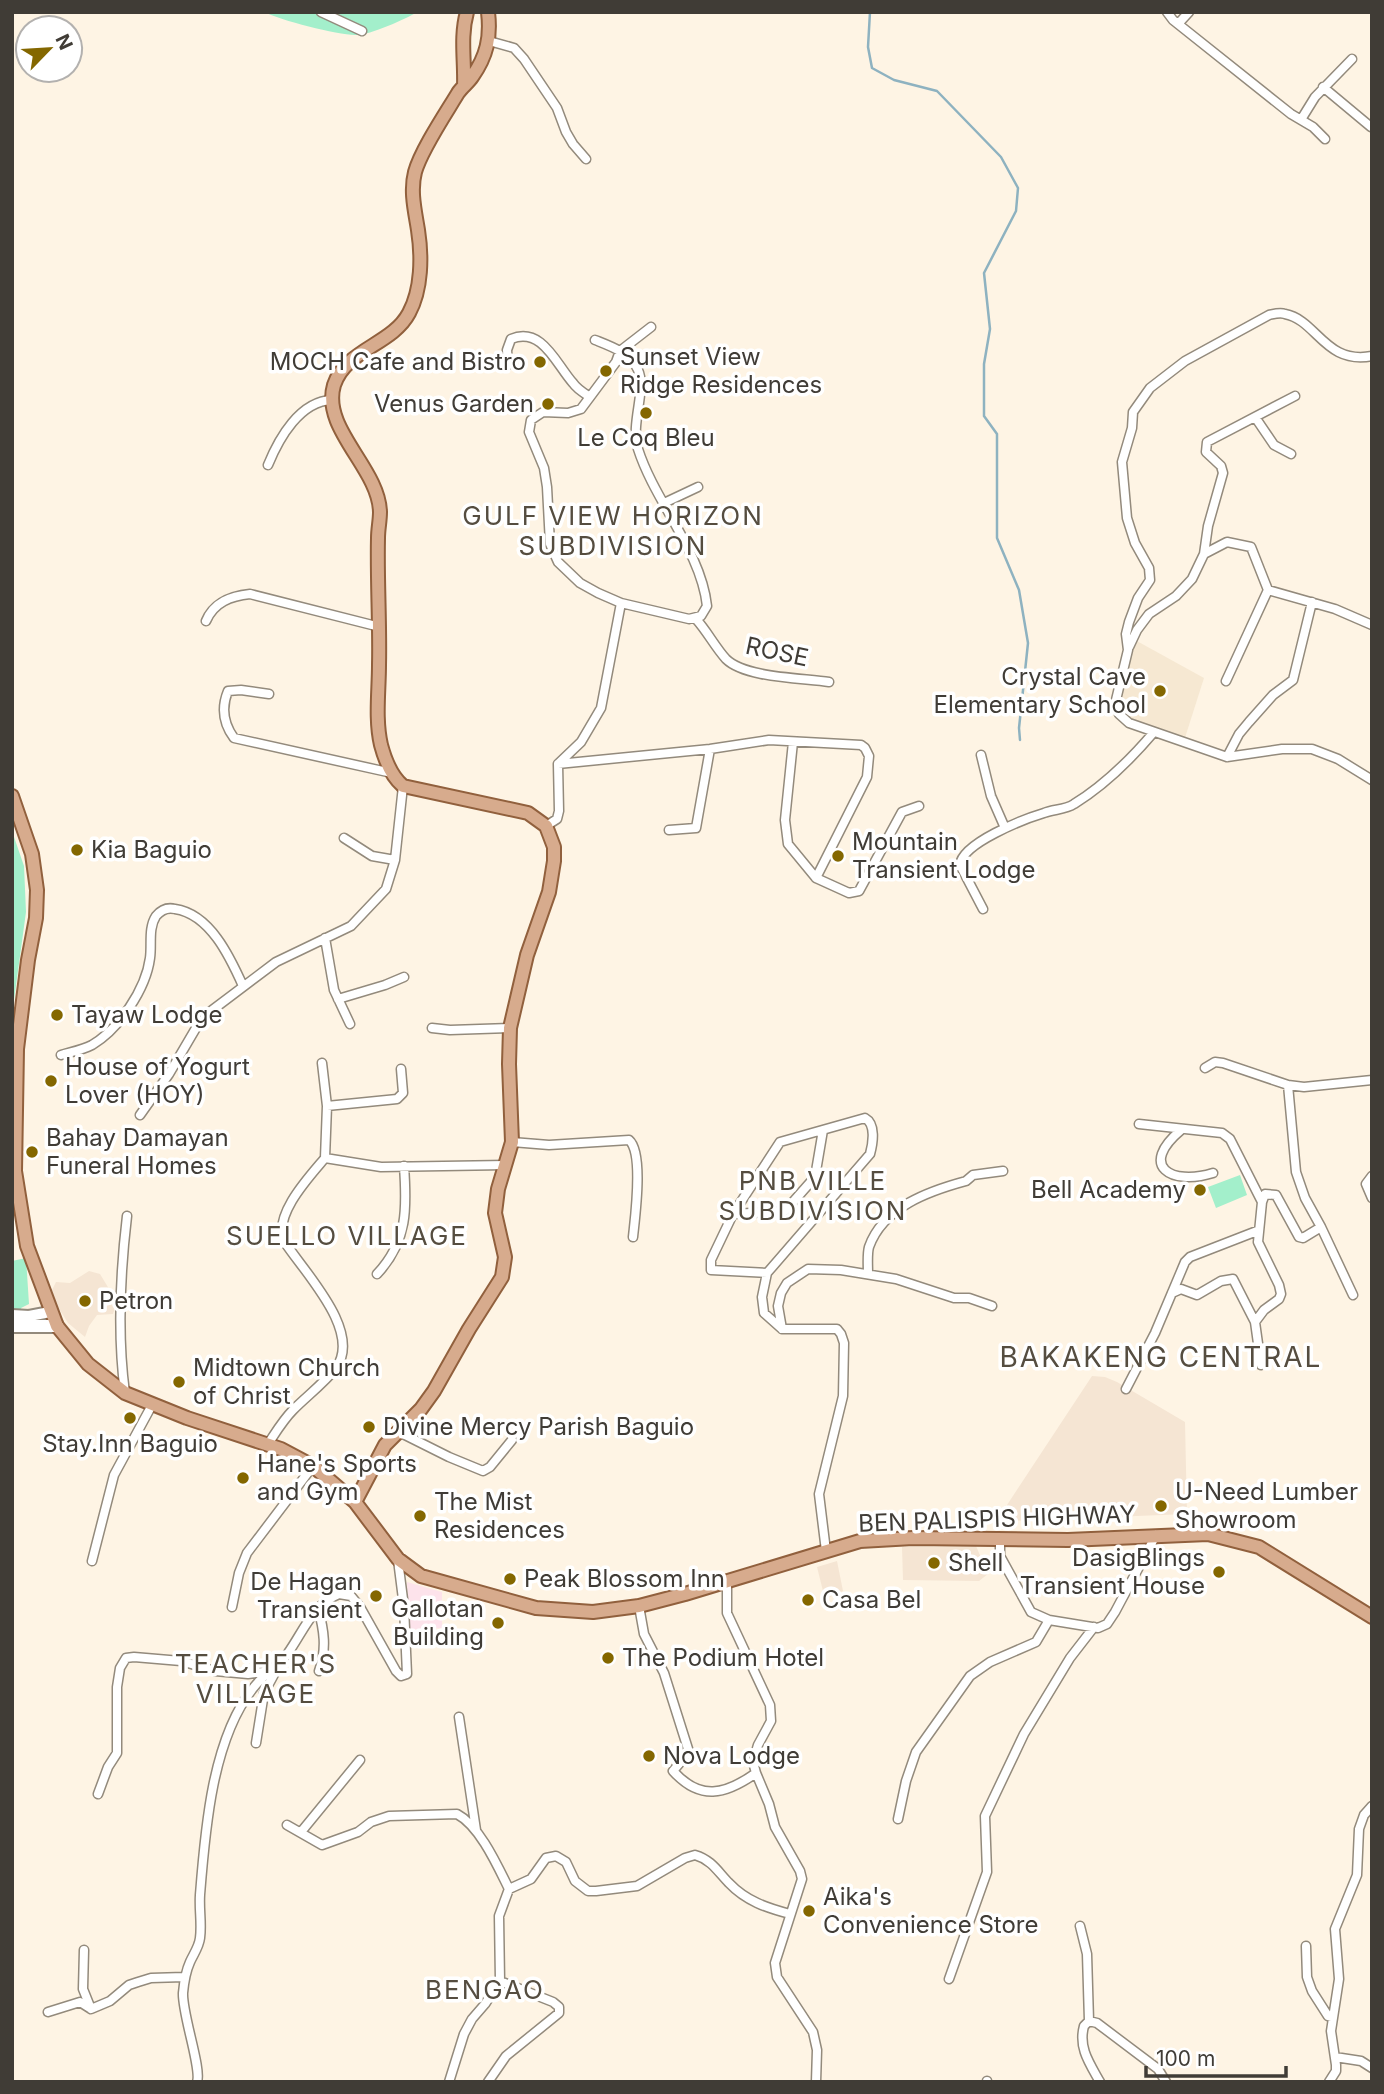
<svg xmlns="http://www.w3.org/2000/svg" width="1384" height="2094" viewBox="0 0 1384 2094" font-family="Inter,sans-serif">
<rect width="100%" height="100%" fill="#fef4e4"/>
<path fill="#f5e5d3" d="M 89,1271 L 100,1274 L 117,1302 L 113,1314 L 97,1315 L 89,1326 L 85,1337 L 68,1323 L 58,1307 L 52,1290 L 56,1282 L 70,1283 Z
M 1092,1376 L 1105,1377 L 1117,1382 L 1185,1422 L 1187,1514 L 1007,1521 L 1007,1505 Z
M 976,1546 L 988,1574 L 979,1581 L 903,1580 L 902,1547 Z
M 837,1561 L 843,1591 L 825,1599 L 817,1567 Z"/>
<path fill="#fde3eb" d="M 407,1582 L 442,1592 L 442,1628 L 409,1630 Z"/>
<path fill="#f6e8d2" d="M 1135,640 L 1204,678 L 1183,744 L 1131,723 L 1120,698 L 1121,685 Z"/>
<path fill="#a3efcb" d="M 264,12 L 417,12 C 406,19 368,36 355,35 C 337,35 280,20 264,12 Z
M 12,831 L 24,866 L 26,912 L 14,1000 Z
M 1240,1175 L 1247,1195 L 1216,1208 L 1208,1187 Z
M 26,1258 L 29,1304 L 21,1308 L 24,1318 L 12,1327 L 12,1261 Z"/>
<g fill="none" stroke-linecap="round" stroke-linejoin="round">
<path stroke="#8eb2c0" stroke-width="2.5" d="M 870,12 L 868,47 L 872,68 L 894,80 L 937,91 L 1001,157 L 1018,188 L 1016,211 L 984,273 L 990,329 L 984,364 L 984,416 L 997,434 L 997,538 L 1019,590 L 1028,643 L 1019,728 L 1020,740"/>
<defs>
<path id="minor" d="M 321,12 L 362,31
M 1167,12 L 1173,20 L 1291,114 L 1313,127 L 1325,139
M 1178,24 L 1189,12
M 489,41 L 514,48 L 524,59 L 557,108 L 566,132 L 573,144 L 586,159
M 1323,87 L 1371,127
M 1302,118 L 1315,97 L 1352,59
M 595,340 C 610,346 631,353 638,370 C 647,390 630,423 638,449 C 655,502 701,551 707,606 L 701,616 L 689,619 L 621,603 L 598,593 L 580,583 L 558,562 L 550,544 L 547,487 L 544,468 L 529,432 L 531,420 L 543,412 L 568,413 L 581,409 L 616,362 L 620,351 L 651,327
M 1372,356 C 1325,365 1317,320 1285,314 C 1280,312 1274,314 1269,315 L 1185,361 L 1150,388 L 1133,412 L 1132,428 L 1122,462 L 1127,518 L 1135,543 L 1149,568 L 1150,580 L 1138,598 L 1129,622 L 1126,634 L 1128,650 L 1116,700 L 1119,714 L 1129,723 L 1227,757 L 1282,749 L 1312,749 L 1338,759 L 1372,780
M 508,365 L 507,350 L 511,339 C 542,326 556,364 573,383 C 577,389 584,393 590,397
M 1255,417 L 1274,445 L 1291,454
M 268,465 C 279,438 300,401 332,400
M 664,503 L 698,487
M 1204,554 L 1208,526 L 1223,473 L 1221,466 L 1206,452 L 1207,442 L 1295,396
M 1268,590 L 1335,609 L 1372,625
M 696,619 C 707,631 715,647 726,659 C 745,678 803,678 829,682
M 206,621 C 214,602 231,596 250,594 L 380,627
M 1129,647 L 1137,630 L 1149,614 L 1176,596 L 1192,579 L 1204,554 L 1227,542 L 1251,547 L 1268,590
M 1226,681 L 1268,590
M 269,694 L 241,690 L 228,691 C 221,708 223,723 234,738 L 392,773
M 793,742 L 785,820 L 788,844 L 816,878 L 849,893 L 859,891 L 902,812 L 919,806
M 981,755 L 991,796 L 1005,828
M 1227,757 L 1239,734 L 1249,722 L 1273,695 L 1293,680 L 1312,602
M 558,764 L 710,749 L 769,740 L 861,745 L 865,748 L 869,756 L 867,777 L 816,878
M 546,826 L 557,819 L 559,811 L 558,764 L 581,742 L 601,708 L 621,603
M 669,830 L 696,828 L 710,749
M 344,838 L 372,856 L 395,860
M 983,909 L 960,865 C 962,843 1024,819 1044,813 C 1054,809 1065,810 1074,804 C 1105,785 1131,759 1154,732
M 325,938 L 334,990 L 350,1024
M 338,999 L 385,985 L 404,977
M 432,1028 L 450,1030 L 510,1028
M 61,1055 C 71,1052 82,1050 92,1045 C 119,1029 146,989 150,958 C 152,945 148,928 156,916 C 161,910 167,907 175,909 C 210,914 230,957 243,986
M 322,1063 L 327,1106 L 325,1158
M 1205,1068 L 1215,1062 L 1223,1063 L 1288,1085
M 327,1106 L 397,1099 L 403,1093 L 401,1069
M 140,1115 L 169,1074 L 196,1028 L 211,1011 L 276,962 L 351,926 L 386,889 L 395,860 L 403,786
M 1139,1124 L 1222,1133 L 1230,1139 L 1262,1202 L 1258,1242 L 1279,1285 L 1281,1294 L 1279,1299 L 1264,1310 L 1255,1322
M 1181,1130 C 1138,1166 1171,1186 1213,1173
M 512,1142 L 549,1145 L 629,1140 C 644,1153 635,1217 633,1237
M 325,1158 L 381,1167 L 506,1165
M 1372,1176 L 1366,1184 L 1372,1198
M 1262,1202 L 1265,1194 L 1276,1195 L 1299,1237 L 1303,1238 L 1321,1227 L 1305,1198 L 1296,1172 L 1288,1085 L 1304,1087 L 1372,1080
M 733,1214 L 785,1211 L 815,1177 L 823,1130
M 1321,1227 L 1353,1295
M 767,1273 L 711,1270 L 711,1260 L 733,1214 L 780,1142 L 865,1118 C 876,1124 873,1143 870,1154 L 767,1273 L 762,1297 L 764,1313 L 782,1329 L 837,1329 L 841,1334 L 844,1343 L 843,1396 L 819,1494 L 826,1551
M 377,1274 C 408,1241 407,1208 404,1166
M 868,1274 C 868,1265 867,1254 869,1247 C 883,1207 929,1191 966,1181 L 973,1175 L 1003,1171
M 1172,1293 L 1181,1289 L 1197,1295 L 1221,1281 L 1233,1279 L 1255,1322 L 1261,1365
M 782,1329 L 778,1306 L 781,1293 L 787,1283 L 808,1269 L 841,1270 L 896,1279 L 954,1298 L 969,1298 L 992,1306
M 1126,1389 L 1155,1333 L 1185,1262 L 1190,1257 L 1257,1231
M 125,1393 C 117,1334 120,1275 127,1216
M 397,1431 L 449,1457 L 483,1471 L 490,1467 L 512,1440
M 268,1444 C 276,1432 283,1420 293,1410 C 307,1396 324,1383 336,1368 C 363,1331 303,1271 284,1241 C 273,1215 309,1177 325,1158
M 1000,1540 L 1000,1556 L 1031,1612 L 1049,1620 L 1098,1628 L 1107,1624 L 1115,1612 L 1156,1535
M 92,1561 L 114,1475 L 152,1405
M 727,1582 L 727,1613 L 770,1705 L 771,1721 L 758,1745 L 753,1762 L 756,1773 L 769,1804 L 775,1827 L 800,1871 L 802,1879 L 775,1963 L 777,1977 L 813,2032 L 817,2050 L 816,2082
M 639,1606 L 644,1634 L 664,1673 L 689,1752 L 673,1771 C 700,1801 725,1795 756,1773
M 232,1607 L 239,1573 L 247,1553 L 313,1466
M 318,1608 C 324,1630 327,1649 319,1671
M 459,1717 L 476,1830
M 256,1743 L 264,1693 L 278,1667
M 98,1794 L 108,1767 L 117,1753 L 117,1687 L 120,1668 L 126,1658 L 134,1657 L 181,1661 L 215,1671 L 248,1674 L 270,1671
M 898,1819 L 906,1781 L 916,1752 L 970,1676 L 990,1662 L 1036,1642 L 1049,1620
M 287,1825 L 322,1845 L 358,1832 L 371,1822 L 389,1816 L 457,1814 C 480,1826 498,1867 509,1889
M 301,1832 L 360,1760
M 1080,1926 L 1087,1954 L 1089,2021
M 1306,1946 L 1307,1977 L 1312,1991 L 1328,2016 L 1333,2017
M 84,1950 L 83,1989 L 91,2009
M 949,1979 L 987,1872 L 985,1816 L 1024,1734 L 1070,1658 L 1094,1627
M 48,2012 L 80,2002 L 91,2009 L 110,2001 L 129,1985 L 138,1982 L 151,1978 L 184,1977
M 1335,2057 L 1361,2061 L 1372,2068
M 987,2081 L 987,2082
M 197,2082 C 202,2069 182,2014 183,1993 C 184,1982 185,1973 190,1962 C 193,1955 199,1947 200,1938 C 202,1924 199,1910 200,1895 C 205,1831 212,1738 254,1687 C 264,1674 278,1666 288,1653 C 303,1632 313,1604 339,1594 L 351,1596 L 360,1607 L 396,1671 L 401,1676 L 407,1674 L 404,1607 L 398,1560
M 449,2082 L 464,2034 L 472,2019 L 485,2004 L 500,1981 L 499,1916 L 509,1889 L 531,1879 L 546,1858 L 556,1856 L 566,1862 L 575,1881 L 588,1891 L 596,1891 L 637,1886 L 685,1858 L 695,1855 C 712,1860 718,1872 729,1883 C 746,1901 767,1908 790,1914
M 488,2082 L 506,2056 L 559,2013 L 559,2007 L 553,2002 L 500,1981
M 1100,2082 C 1090,2064 1078,2048 1084,2026 L 1089,2021 L 1097,2023 L 1158,2069 L 1166,2082
M 1329,2082 L 1336,2071 L 1336,2065 L 1331,2031 L 1339,1979 L 1335,1929 L 1357,1875 L 1359,1829 L 1364,1815 L 1372,1806"/>
<path id="tertiary" d="M 12,1315 L 29,1316 L 50,1312"/>
<path id="secondary" d="M 12,1326 L 57,1326"/>
<path id="primary" d="M 464,86 C 465,61 460,37 467,12
M 12,796 L 32,854 L 37,890 L 36,918 L 28,960 L 17,1049 L 15,1171 L 27,1246 L 57,1326 L 88,1364 L 125,1393 L 187,1418 L 281,1449 L 313,1466 L 355,1502 L 398,1559 L 421,1576 L 536,1608 L 593,1612 L 639,1606 L 685,1594 L 860,1541 L 913,1538 L 1068,1540 L 1208,1534 L 1259,1547 L 1372,1617
M 355,1502 L 385,1445 L 421,1409 L 434,1391 L 469,1329 L 502,1277 L 505,1257 L 495,1213 L 498,1189 L 512,1142 L 509,1064 L 510,1028 L 527,955 L 549,892 L 554,861 L 554,847 L 546,826 L 528,813 L 403,786 C 391,776 385,760 381,745 C 375,719 379,691 379,665 C 380,623 377,581 378,538 C 378,529 380,521 380,512 C 379,468 321,429 334,385 C 346,349 392,345 409,313 C 422,289 422,256 418,230 C 415,211 410,191 415,172 C 421,150 446,113 458,93 C 462,87 468,83 472,77 C 487,56 491,37 488,12"/>
</defs>
<use href="#minor" stroke="#938a7c" stroke-width="11"/>
<use href="#tertiary" stroke="#938a7c" stroke-width="14"/>
<use href="#secondary" stroke="#938a7c" stroke-width="16"/>
<use href="#primary" stroke="#91603d" stroke-width="16"/>
<use href="#minor" stroke="#fff" stroke-width="8"/>
<use href="#tertiary" stroke="#fff" stroke-width="10"/>
<use href="#secondary" stroke="#fff" stroke-width="12"/>
<use href="#primary" stroke="#d7ab8d" stroke-width="12"/>
</g>
<g fill="#846700" stroke="#fff" stroke-width="2.5">
<circle cx="540" cy="362" r="7"/>
<circle cx="606" cy="371" r="7"/>
<circle cx="548" cy="404" r="7"/>
<circle cx="646" cy="413" r="7"/>
<circle cx="1160" cy="691" r="7"/>
<circle cx="77" cy="850" r="7"/>
<circle cx="838" cy="856" r="7"/>
<circle cx="57" cy="1015" r="7"/>
<circle cx="51" cy="1081" r="7"/>
<circle cx="32" cy="1152" r="7"/>
<circle cx="1200" cy="1190" r="7"/>
<circle cx="85" cy="1301" r="7"/>
<circle cx="179" cy="1382" r="7"/>
<circle cx="130" cy="1418" r="7"/>
<circle cx="369" cy="1427" r="7"/>
<circle cx="243" cy="1478" r="7"/>
<circle cx="1161" cy="1506" r="7"/>
<circle cx="420" cy="1516" r="7"/>
<circle cx="934" cy="1563" r="7"/>
<circle cx="1219" cy="1572" r="7"/>
<circle cx="510" cy="1579" r="7"/>
<circle cx="376" cy="1596" r="7"/>
<circle cx="808" cy="1600" r="7"/>
<circle cx="498" cy="1623" r="7"/>
<circle cx="608" cy="1658" r="7"/>
<circle cx="649" cy="1756" r="7"/>
<circle cx="809" cy="1911" r="7"/>
</g>
<g text-anchor="middle" stroke-width="7" stroke-linejoin="round" paint-order="stroke">
<g font-size="24" fill="#403c36" stroke="#fff" text-anchor="start">
<text x="620" y="365">Sunset View<tspan x="620" dy="28">Ridge Residences</tspan></text>
<text x="526" y="370" text-anchor="end">MOCH Cafe and Bistro</text>
<text x="534" y="412" text-anchor="end">Venus Garden</text>
<text x="646" y="446" text-anchor="middle">Le Coq Bleu</text>
<text x="1146" y="685" text-anchor="end">Crystal Cave<tspan x="1146" dy="28">Elementary School</tspan></text>
<text x="852" y="850">Mountain<tspan x="852" dy="28">Transient Lodge</tspan></text>
<text x="91" y="858">Kia Baguio</text>
<text x="71" y="1023">Tayaw Lodge</text>
<text x="65" y="1075">House of Yogurt<tspan x="65" dy="28">Lover (HOY)</tspan></text>
<text x="46" y="1146">Bahay Damayan<tspan x="46" dy="28">Funeral Homes</tspan></text>
<text x="1186" y="1198" text-anchor="end">Bell Academy</text>
<text x="99" y="1309">Petron</text>
<text x="193" y="1376">Midtown Church<tspan x="193" dy="28">of Christ</tspan></text>
<text x="383" y="1435">Divine Mercy Parish Baguio</text>
<text x="130" y="1452" text-anchor="middle">Stay.Inn Baguio</text>
<text x="257" y="1472">Hane's Sports<tspan x="257" dy="28">and Gym</tspan></text>
<text x="1175" y="1500">U-Need Lumber<tspan x="1175" dy="28">Showroom</tspan></text>
<text x="434" y="1510">The Mist<tspan x="434" dy="28">Residences</tspan></text>
<text x="1205" y="1566" text-anchor="end">DasigBlings<tspan x="1205" dy="28">Transient House</tspan></text>
<text x="948" y="1571">Shell</text>
<text x="524" y="1587">Peak Blossom Inn</text>
<text x="362" y="1590" text-anchor="end">De Hagan<tspan x="362" dy="28">Transient</tspan></text>
<text x="822" y="1608">Casa Bel</text>
<text x="484" y="1617" text-anchor="end">Gallotan<tspan x="484" dy="28">Building</tspan></text>
<text x="622" y="1666">The Podium Hotel</text>
<text x="663" y="1764">Nova Lodge</text>
<text x="823" y="1905">Aika's<tspan x="823" dy="28">Convenience Store</tspan></text>
</g>
<g font-size="24" fill="#403c36" stroke="#fff">
<text transform="translate(777 652) rotate(12)" y="8">ROSE</text>
<text transform="translate(997 1519) rotate(-2)" y="8">BEN PALISPIS HIGHWAY</text>
</g>
<g font-size="26" letter-spacing="2" fill="#554d40" stroke="#fff">
<text x="613" y="525">GULF VIEW HORIZON<tspan x="613" dy="30">SUBDIVISION</tspan></text>
<text x="813" y="1190">PNB VILLE<tspan x="813" dy="30">SUBDIVISION</tspan></text>
<text x="347" y="1245">SUELLO VILLAGE</text>
<text x="256" y="1673">TEACHER'S<tspan x="256" dy="30">VILLAGE</tspan></text>
<text x="485" y="1999">BENGAO</text>
</g>
<g font-size="28" letter-spacing="2" fill="#554d40" stroke="#fff">
<text x="1161" y="1367">BAKAKENG CENTRAL</text>
</g>
</g>
<rect width="1384" height="2094" fill="none" stroke="#403c36" stroke-width="28"/>
<g transform="translate(49 49) rotate(65)"><circle r="33" fill="#ffffff" stroke="#b3b1af" stroke-width="2"/>
<path d="M0-5L12 26L0 18L-12 26Z" fill="#846700"/>
<text y="-10" font-size="19" font-weight="bold" text-anchor="middle" fill="#403c36">N</text>
</g>
<path d="M1146 2066v10h140v-10" fill="none" stroke="#403c36" stroke-width="3.5"/>
<text x="1156" y="2066" font-size="21" fill="#403c36" stroke="#ffffff" stroke-width="5" paint-order="stroke">100 m</text>
</svg>
